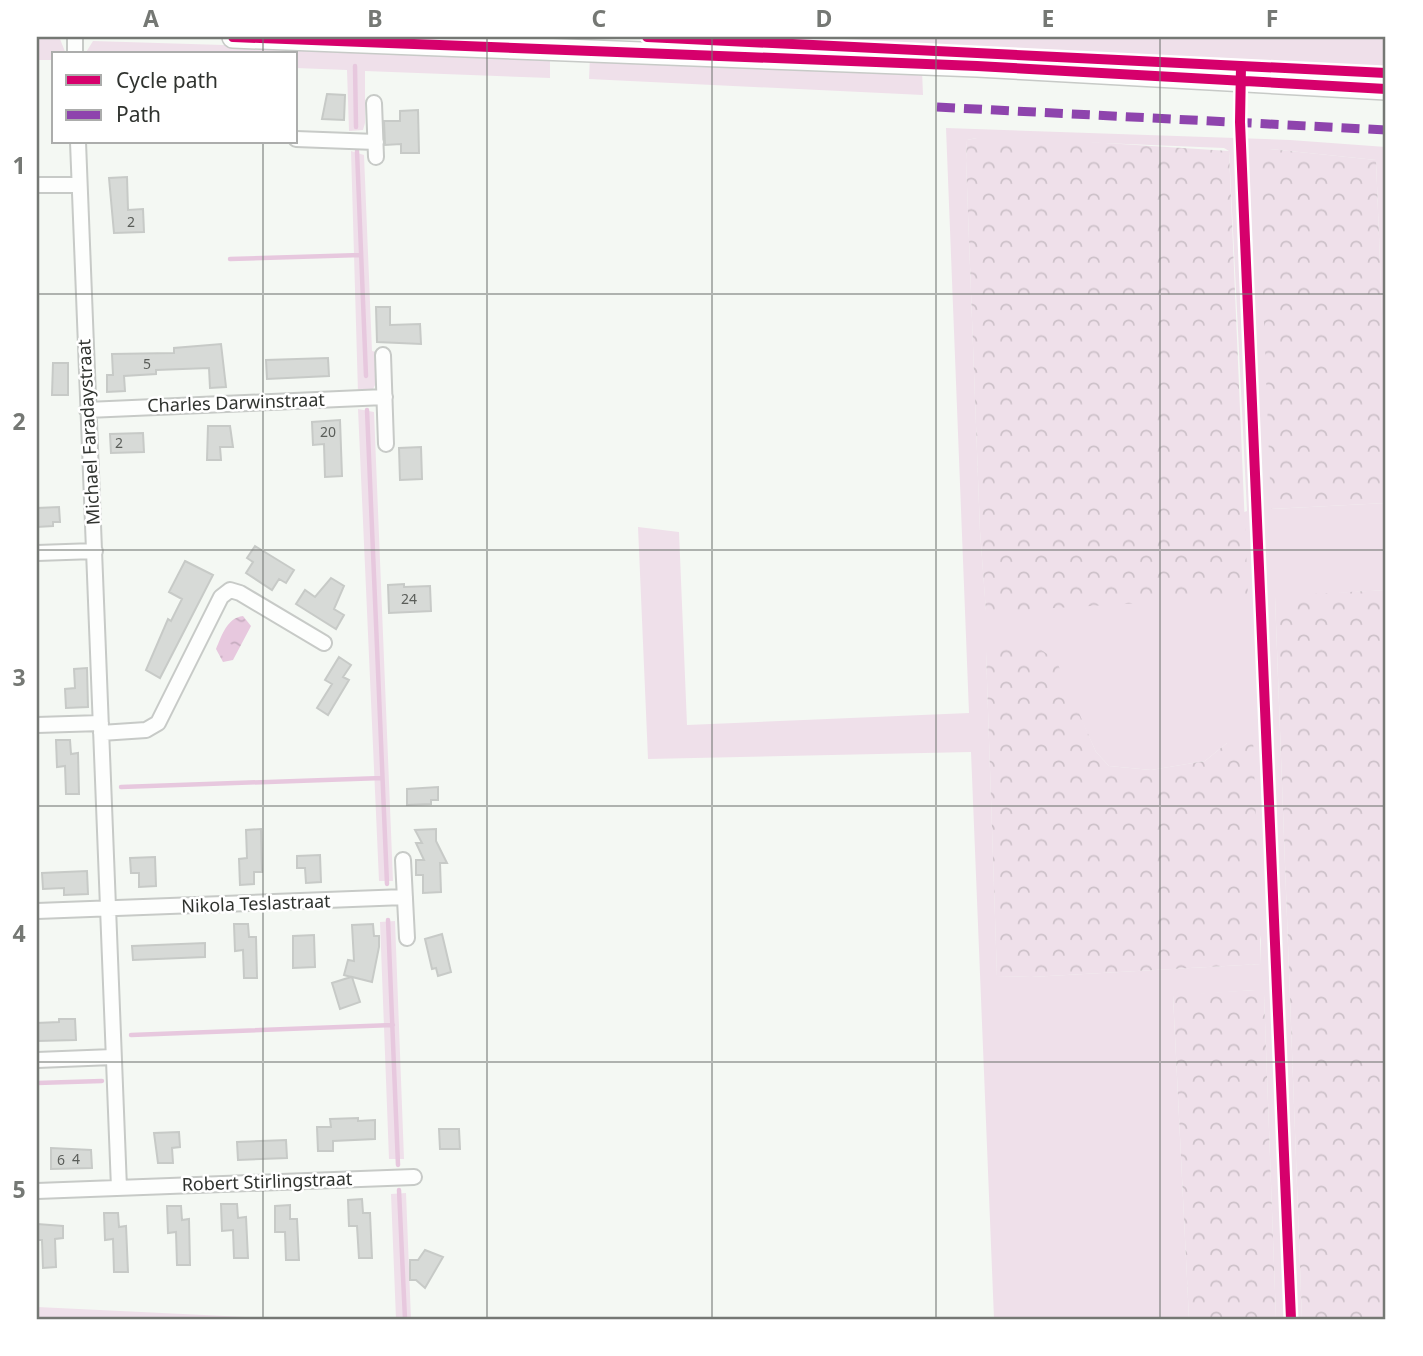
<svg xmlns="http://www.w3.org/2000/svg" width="1423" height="1356" viewBox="0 0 1423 1356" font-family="'Noto Sans',sans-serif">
<defs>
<pattern id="forest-crowns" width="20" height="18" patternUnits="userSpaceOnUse" patternTransform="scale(1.75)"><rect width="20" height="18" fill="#efe0ea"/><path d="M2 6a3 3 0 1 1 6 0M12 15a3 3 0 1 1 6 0" fill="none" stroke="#cdc1c9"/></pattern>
<pattern id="water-ripples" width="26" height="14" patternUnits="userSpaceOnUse" patternTransform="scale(1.75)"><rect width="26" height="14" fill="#e7c8de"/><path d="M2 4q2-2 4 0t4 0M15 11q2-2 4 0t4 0" fill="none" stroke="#c6acbf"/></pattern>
</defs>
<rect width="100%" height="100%" fill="#f4f8f3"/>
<path fill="#efe0ea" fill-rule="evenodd" d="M 712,37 L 1386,37 L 1386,70 Z
M 37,39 L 60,39 L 66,54 L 54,54 L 54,60 L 37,60 Z
M 93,41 L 550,55 L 550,78 L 365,71 L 365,123 L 363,130 L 349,131 L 347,70 L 296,68 L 296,54 L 85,54 Z
M 590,56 L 922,70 L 923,95 L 589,79 Z
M 946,128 L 1290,140 L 1386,147 L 1386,416 L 1376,160 L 1269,149 L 1272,509 L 1386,503 L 1386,590 L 1275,597 L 1302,1319 L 1276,1319 L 1264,994 L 1255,990 L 1173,996 L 1189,1319 L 994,1319 L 971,752 L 648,759 L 638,527 L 679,532 L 687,725 L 969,713 ZM 977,138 L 1224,148 L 1229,151 L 1247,511 L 986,611 L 980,531 L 966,160 L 967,140 ZM 986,651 L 1077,710 L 1096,752 L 1109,766 L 1151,770 L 1205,761 L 1227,743 L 1261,941 L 1261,964 L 1031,977 L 997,976 Z
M 351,151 L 364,155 L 372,351 L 376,352 L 378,379 L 373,389 L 358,393 Z
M 358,409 L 374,412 L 393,881 L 379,881 Z
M 395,921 L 404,1159 L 389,1159 L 380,922 Z
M 406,1193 L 411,1319 L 396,1319 L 391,1194 Z
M 37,1307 L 287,1319 L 37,1319 Z"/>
<path fill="url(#forest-crowns)" d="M 977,138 L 1028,138 L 1229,151 L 1248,597 L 986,612 L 980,531 L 966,160 L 967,140 Z
M 1269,149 L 1376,160 L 1386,416 L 1386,503 L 1271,509 L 1258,161 L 1264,151 Z
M 1386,590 L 1386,1319 L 1302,1319 L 1275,596 Z
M 1011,644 L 1037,647 L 1056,660 L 1096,752 L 1109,766 L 1151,770 L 1205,761 L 1227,743 L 1253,737 L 1261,964 L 1031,977 L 997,976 L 986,651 Z
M 1255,990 L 1262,990 L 1264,994 L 1276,1319 L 1189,1319 L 1173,995 Z"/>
<path fill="url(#water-ripples)" d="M 243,616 L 251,626 L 233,660 L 223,662 L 216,649 C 222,635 227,618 243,616 Z"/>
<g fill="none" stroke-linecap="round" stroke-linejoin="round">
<path stroke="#e7c8de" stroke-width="4.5" d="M 355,66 L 356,127
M 357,151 L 366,376
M 230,259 L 361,255
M 367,410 L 387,884
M 121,787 L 382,778
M 388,920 L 398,1165
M 131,1035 L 393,1025
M 37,1083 L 102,1081
M 399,1190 L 405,1319"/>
</g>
<path fill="#d7dad7" stroke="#c7cac7" stroke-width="2" d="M 327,94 L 345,95 L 344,120 L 322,119 Z
M 418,110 L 419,153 L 401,153 L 401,144 L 385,145 L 384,121 L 400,121 L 400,111 Z
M 127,177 L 128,210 L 143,209 L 144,232 L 114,233 L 109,178 Z
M 376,307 L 390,307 L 390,325 L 420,324 L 421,344 L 377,342 Z
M 221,344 L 226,387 L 210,388 L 209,368 L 156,370 L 156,374 L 124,376 L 125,391 L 107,392 L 107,375 L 113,375 L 112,354 L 174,353 L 174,348 Z
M 328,358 L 329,376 L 267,379 L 266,360 Z
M 53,363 L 68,363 L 68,395 L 52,395 Z
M 340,420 L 342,476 L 325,477 L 324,444 L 313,445 L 312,422 Z
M 208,426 L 230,426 L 233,447 L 220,447 L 221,460 L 207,460 Z
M 143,433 L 144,452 L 111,453 L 110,434 Z
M 421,447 L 422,479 L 400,480 L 399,448 Z
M 59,507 L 60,522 L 53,522 L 53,526 L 37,527 L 37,508 Z
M 255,546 L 294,570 L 286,583 L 279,579 L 272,590 L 246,573 L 253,562 L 247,558 Z
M 185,561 L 213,575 L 160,678 L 146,670 L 168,619 L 171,621 L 182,599 L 169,592 Z
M 331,578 L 344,586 L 334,609 L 344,615 L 336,629 L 296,604 L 305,590 L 315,597 Z
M 404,584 L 404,587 L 430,586 L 431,611 L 389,613 L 388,585 Z
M 339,657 L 351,665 L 343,677 L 349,680 L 328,715 L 317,708 L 332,684 L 325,680 Z
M 87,668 L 88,707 L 66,708 L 65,689 L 75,688 L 74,669 Z
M 56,740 L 70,740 L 71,754 L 78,753 L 79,794 L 66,794 L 65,766 L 57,767 Z
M 438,787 L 438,800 L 431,800 L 431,804 L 407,805 L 407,789 Z
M 261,829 L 262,872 L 254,872 L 254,884 L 240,885 L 239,859 L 247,858 L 246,830 Z
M 436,829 L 436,841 L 447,863 L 440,863 L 441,892 L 423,893 L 423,875 L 416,875 L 416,860 L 424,860 L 416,843 L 422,843 L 415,830 Z
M 320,855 L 321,882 L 306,883 L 305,868 L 297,868 L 297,856 Z
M 155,857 L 156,886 L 139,887 L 139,873 L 131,873 L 130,858 Z
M 87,871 L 88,894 L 64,895 L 64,888 L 43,889 L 42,873 Z
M 234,924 L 248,924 L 249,937 L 256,937 L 257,978 L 244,978 L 243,950 L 235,951 Z
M 373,924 L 374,936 L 379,936 L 379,947 L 372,982 L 352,977 L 360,1002 L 340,1009 L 332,983 L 351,977 L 344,975 L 348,960 L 354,961 L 352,925 Z
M 442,934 L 451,972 L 438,976 L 436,968 L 432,969 L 425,939 Z
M 314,935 L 315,967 L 293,968 L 293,936 Z
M 205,943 L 205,957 L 133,960 L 132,946 Z
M 59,1019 L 75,1019 L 76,1040 L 37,1041 L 37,1023 L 59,1022 Z
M 358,1118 L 358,1121 L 375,1120 L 375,1139 L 333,1141 L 333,1151 L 318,1151 L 317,1127 L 331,1127 L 330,1119 Z
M 439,1129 L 459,1129 L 460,1149 L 440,1149 Z
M 179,1132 L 180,1147 L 172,1148 L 173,1163 L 158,1163 L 154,1133 Z
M 286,1140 L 287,1158 L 238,1160 L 237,1142 Z
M 51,1148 L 91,1150 L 92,1168 L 51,1169 Z
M 362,1199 L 363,1213 L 370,1213 L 372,1258 L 359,1258 L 357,1226 L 349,1226 L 348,1200 Z
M 221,1204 L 237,1204 L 238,1218 L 246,1217 L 248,1258 L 234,1258 L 233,1230 L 222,1231 Z
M 290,1205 L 290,1219 L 297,1219 L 299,1260 L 286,1260 L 285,1232 L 275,1232 L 275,1206 Z
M 167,1206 L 181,1206 L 182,1220 L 189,1219 L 190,1265 L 177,1265 L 176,1232 L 168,1233 Z
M 104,1213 L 118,1213 L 119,1227 L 126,1226 L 128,1272 L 114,1272 L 113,1239 L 105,1240 Z
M 37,1224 L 63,1226 L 63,1238 L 55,1239 L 56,1267 L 43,1268 L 42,1240 L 37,1240 Z
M 425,1250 L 443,1257 L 425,1288 L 416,1280 L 410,1280 L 410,1260 L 418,1260 Z"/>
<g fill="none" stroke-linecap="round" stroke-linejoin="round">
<defs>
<path id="street" d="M 75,37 L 75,54
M 374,103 L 376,157
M 296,139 L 376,142
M 78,142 L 119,1188
M 37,185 L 79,185
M 383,355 L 386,444
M 87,410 L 385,397
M 37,553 L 95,551
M 37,725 L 101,723
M 101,733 L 146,730 L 158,723 L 221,597 L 230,590 L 240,593 L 324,643
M 403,860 L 407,938
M 37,911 L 405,897
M 37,1060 L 113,1057
M 37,1191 L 414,1177"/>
<path id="secondary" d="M 233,37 L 977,66 L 1386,89"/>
</defs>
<use href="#street" stroke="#c7cac7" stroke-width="18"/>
<use href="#secondary" stroke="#c7cac7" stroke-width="24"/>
<use href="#street" stroke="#fdfefd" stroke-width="14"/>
<use href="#secondary" stroke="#fdfefd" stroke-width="21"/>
<path stroke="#8e44ad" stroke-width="9" stroke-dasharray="18 9" stroke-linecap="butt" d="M 937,107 L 1386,130"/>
<defs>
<path id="cycleway" d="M 233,37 L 977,66 L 1386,89
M 647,37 L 1386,73
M 1241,66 L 1240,122 L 1291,1319"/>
</defs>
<use href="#cycleway" stroke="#fff" stroke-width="15"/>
<use href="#cycleway" stroke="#d6006c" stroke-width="10"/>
</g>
<path fill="none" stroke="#757874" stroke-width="2" stroke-opacity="0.55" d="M 263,37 L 263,54M 487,37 L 487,1319M 712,37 L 712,1319M 936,37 L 936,1319M 1160,37 L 1160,1319M 263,142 L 263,1319M 37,294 L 1386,294M 37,550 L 1386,550M 37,806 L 1386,806M 37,1062 L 1386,1062"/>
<g text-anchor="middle" stroke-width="5" stroke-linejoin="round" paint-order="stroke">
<g font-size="14" fill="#5a5d59">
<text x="131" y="227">2</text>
<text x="147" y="369">5</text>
<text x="328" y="437">20</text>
<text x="119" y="448">2</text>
<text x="409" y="604">24</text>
<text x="76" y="1164">4</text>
<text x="61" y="1165">6</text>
</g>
<g font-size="18" fill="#30332f" stroke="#fff">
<text transform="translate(236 403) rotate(-2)" y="6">Charles Darwinstraat</text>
<text transform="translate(89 432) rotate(-93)" y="6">Michael Faradaystraat</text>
<text transform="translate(256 904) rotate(-2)" y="6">Nikola Teslastraat</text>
<text transform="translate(267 1182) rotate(-2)" y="6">Robert Stirlingstraat</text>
</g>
</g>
<rect width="1423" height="1356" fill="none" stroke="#ffffff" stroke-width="77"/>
<rect x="52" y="52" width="245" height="91" fill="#ffffff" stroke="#acadac" stroke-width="2"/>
<rect x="66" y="75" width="35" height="10" fill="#d6006c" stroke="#acadac" stroke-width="2"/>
<text x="116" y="88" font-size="21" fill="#30332f">Cycle path</text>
<rect x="66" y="110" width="35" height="10" fill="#8e44ad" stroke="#acadac" stroke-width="2"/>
<text x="116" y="122" font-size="21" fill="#30332f">Path</text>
<rect x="38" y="38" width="1346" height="1280" fill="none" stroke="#757874" stroke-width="2.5"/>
<g font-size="23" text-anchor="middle" font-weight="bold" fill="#757874">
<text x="151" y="27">A</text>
<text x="375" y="27">B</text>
<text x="599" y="27">C</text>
<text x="824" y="27">D</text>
<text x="1048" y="27">E</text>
<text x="1272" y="27">F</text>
<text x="19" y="174">1</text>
<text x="19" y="430">2</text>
<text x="19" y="686">3</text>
<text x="19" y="942">4</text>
<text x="19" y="1198">5</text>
</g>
</svg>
